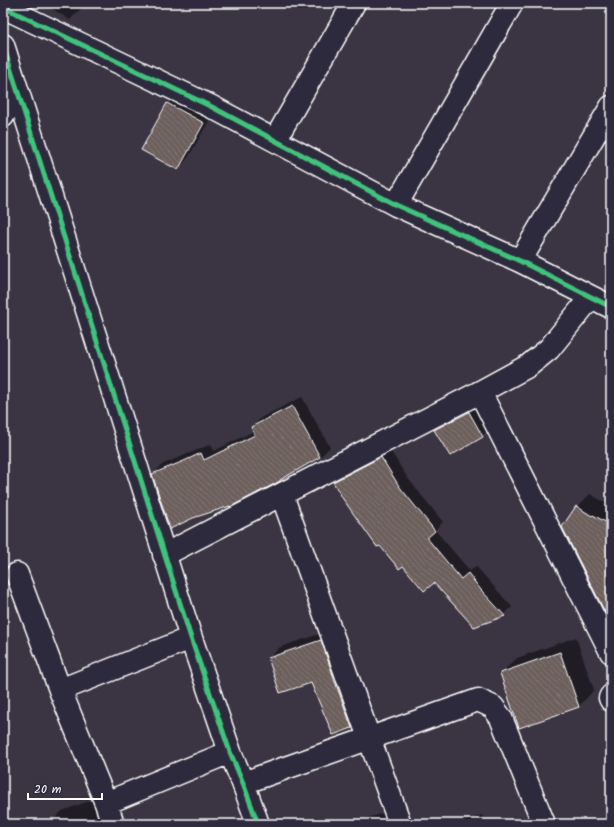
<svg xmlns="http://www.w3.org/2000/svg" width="614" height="827" viewBox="0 0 614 827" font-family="Kalam,sans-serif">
<defs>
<pattern id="building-back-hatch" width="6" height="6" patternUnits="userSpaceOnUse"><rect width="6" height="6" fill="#6c5f5b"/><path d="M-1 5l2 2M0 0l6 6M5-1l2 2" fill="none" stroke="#827774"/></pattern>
</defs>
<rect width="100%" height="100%" fill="#3b3543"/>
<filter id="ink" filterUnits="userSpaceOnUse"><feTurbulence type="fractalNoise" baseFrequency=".025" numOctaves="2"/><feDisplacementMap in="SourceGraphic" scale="8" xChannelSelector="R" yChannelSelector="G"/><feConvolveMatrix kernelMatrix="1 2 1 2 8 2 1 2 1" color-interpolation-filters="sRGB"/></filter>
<g filter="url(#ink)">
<path fill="#0007" d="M 43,3 L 86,3 L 70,20 Z
M 179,93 L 214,112 L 188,158 L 178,169 L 168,104 Z
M 302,397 L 330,447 L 320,457 L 153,474 L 163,464 L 195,451 L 211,444 L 214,451 L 254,431 L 252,427 L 262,417 Z
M 480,402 L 493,425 L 482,436 L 435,430 L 446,419 Z
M 390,450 L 407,477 L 443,522 L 435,530 L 470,571 L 476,566 L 489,581 L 512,607 L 504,615 L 435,581 L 334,482 L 342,474 Z
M 590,494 L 606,503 L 607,503 L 611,505 L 611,622 L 577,507 Z
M 332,630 L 362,716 L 352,727 L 334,734 L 312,682 L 269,658 L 280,647 Z
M 576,637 L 594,690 L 579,706 L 520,727 L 501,673 L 517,658 Z
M 100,797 L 110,824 L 52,824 L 51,822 L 62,811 Z
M 394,810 L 398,824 L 347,824 Z
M 482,815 L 485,824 L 457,824 Z"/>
<path fill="url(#building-back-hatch)" stroke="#fff" d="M 167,103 L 204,123 L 178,170 L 141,150 Z
M 292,406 L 320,457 L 280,480 L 280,481 L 230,507 L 230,506 L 193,518 L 170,529 L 152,474 L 184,461 L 201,453 L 204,460 L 255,435 L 251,427 Z
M 469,412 L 483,437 L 450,456 L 434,430 Z
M 381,457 L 399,486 L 435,531 L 427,538 L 461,579 L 468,573 L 481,590 L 505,616 L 474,627 L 434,583 L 424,591 L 403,566 L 399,569 L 380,546 L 377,547 L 343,499 L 333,482 Z
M 576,506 L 592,516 L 593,515 L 611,525 L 611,624 L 562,527 Z
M 321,640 L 333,675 L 333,676 L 352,728 L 333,735 L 311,683 L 280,693 L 268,658 Z
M 560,652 L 579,707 L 519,728 L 500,673 Z"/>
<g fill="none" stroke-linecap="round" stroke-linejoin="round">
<defs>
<path id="street" d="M 3,7 L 212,107 L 396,205 L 520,261 L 611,307
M 3,45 L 191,638 L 230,752 L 243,783 L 258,824
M 3,116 L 17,91
M 275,140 L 354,3
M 396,205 L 512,3
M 520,261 L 611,107
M 480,392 L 611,652
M 282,495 L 400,824
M 164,555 L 480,392 L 528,366 L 549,349 L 591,297
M 17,574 L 60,690 L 191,638
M 60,690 L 106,803 L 113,824
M 611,696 L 610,698 L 611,700
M 243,783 L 478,700 L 493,707 L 501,718 L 544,824
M 106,803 L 230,752"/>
</defs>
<use href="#street" stroke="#fff" stroke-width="25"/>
<use href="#street" stroke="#2f2a3d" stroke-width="22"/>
<defs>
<path id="cycleway" d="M 3,7 L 212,107 L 396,205 L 520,261 L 611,307
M 3,45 L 191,638 L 230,752 L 243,783 L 258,824"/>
</defs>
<use href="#cycleway" stroke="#2f2a3d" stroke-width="8"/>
<use href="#cycleway" stroke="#40c37c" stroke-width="5"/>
</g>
</g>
<rect width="614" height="827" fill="none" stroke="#2f2a3d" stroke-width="16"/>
<rect x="8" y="8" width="598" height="811" fill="none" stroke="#fff" stroke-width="1.5" filter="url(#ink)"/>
<path d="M28 793v6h74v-6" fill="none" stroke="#ffffff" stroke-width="2"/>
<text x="34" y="793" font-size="12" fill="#ffffff" stroke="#2f2a3d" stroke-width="3" paint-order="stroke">20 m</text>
</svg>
